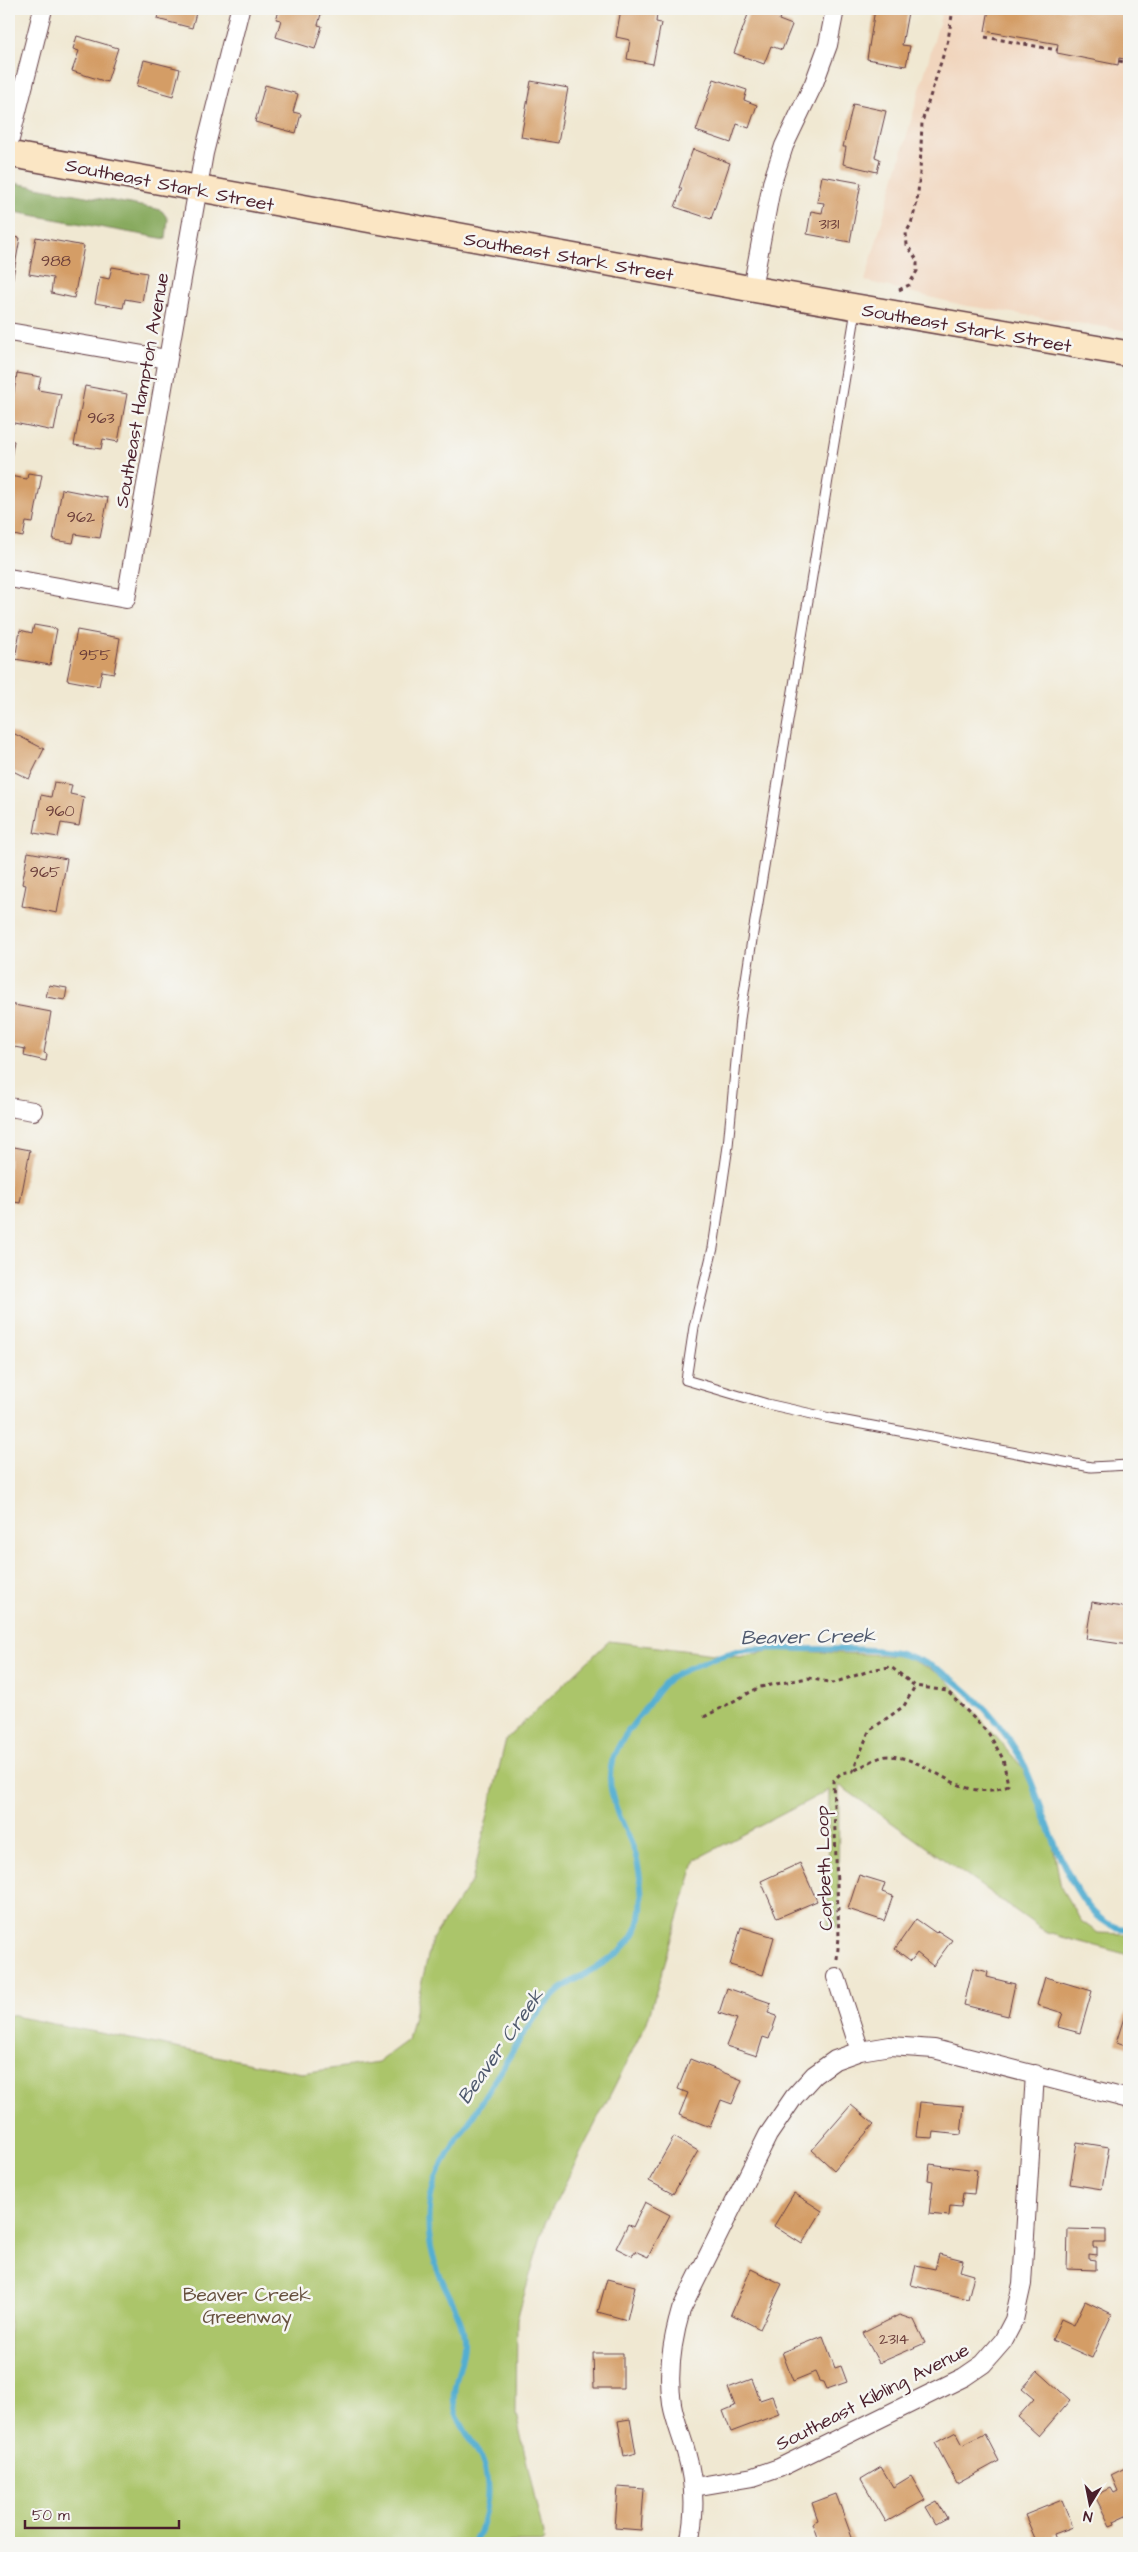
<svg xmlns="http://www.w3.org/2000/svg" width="1138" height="2552" viewBox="0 0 1138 2552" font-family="'Architects Daughter',sans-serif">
<rect width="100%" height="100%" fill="#f6f6f2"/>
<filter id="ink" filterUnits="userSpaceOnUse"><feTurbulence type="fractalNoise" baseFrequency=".02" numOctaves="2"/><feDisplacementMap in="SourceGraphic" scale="10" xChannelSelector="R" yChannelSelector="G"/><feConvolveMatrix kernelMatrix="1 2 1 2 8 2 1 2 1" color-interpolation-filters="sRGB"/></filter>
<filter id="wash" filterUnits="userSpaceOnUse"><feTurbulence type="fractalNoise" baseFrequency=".0096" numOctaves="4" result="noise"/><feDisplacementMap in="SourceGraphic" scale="20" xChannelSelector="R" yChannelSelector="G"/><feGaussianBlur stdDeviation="1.12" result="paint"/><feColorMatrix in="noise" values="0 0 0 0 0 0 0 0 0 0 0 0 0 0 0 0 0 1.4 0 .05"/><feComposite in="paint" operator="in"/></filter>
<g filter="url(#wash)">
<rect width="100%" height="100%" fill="#f0e8d2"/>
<path fill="#f1d5bd" d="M 943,9 L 1129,9 L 1129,331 L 962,305 L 865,281 Z"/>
<path fill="#abc56b" stroke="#7a724b" d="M 609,1641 L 739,1657 L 774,1650 L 904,1656 L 944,1676 L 1022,1767 L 1050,1827 L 1061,1888 L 1081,1921 L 1098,1933 L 1129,1934 L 1129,1955 L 1047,1933 L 839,1785 L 838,1927 L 828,1927 L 829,1790 L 696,1859 L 647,2022 L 545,2223 L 517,2320 L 516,2414 L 544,2539 L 541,2543 L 9,2543 L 9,2015 L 302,2073 L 378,2062 L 408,2040 L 432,1939 L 472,1881 L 506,1739 Z"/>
<path fill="#88aa5f" stroke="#696445" d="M 9,182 L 157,209 L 162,211 L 168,219 L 166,239 L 9,211 Z"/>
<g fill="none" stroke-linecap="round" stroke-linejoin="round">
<path stroke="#53aed1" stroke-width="6" d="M 474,2543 C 487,2518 493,2485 481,2458 C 473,2441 460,2427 455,2409 C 449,2385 466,2362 464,2338 C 461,2309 440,2284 433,2256 C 427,2233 427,2207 434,2184 C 443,2156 463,2133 478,2108 C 499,2075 531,2014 560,1990 C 586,1969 619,1962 635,1932 C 646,1913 641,1874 635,1853 C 625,1823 603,1795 612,1762 C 617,1745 630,1728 641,1714 C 652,1700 663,1680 678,1673 C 700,1663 723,1653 747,1650 C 770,1647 795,1649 819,1649 C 851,1650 884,1647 914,1658 C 959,1675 995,1715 1019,1755 C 1044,1796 1069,1931 1129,1929"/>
</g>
<g id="blocks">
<path fill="#d49d66" d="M 159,9 L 197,9 L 192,28 L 157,19 Z
M 280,9 L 306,9 L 321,14 L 318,25 L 322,26 L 315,49 L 276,37 L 281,20 L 276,19 Z
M 621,9 L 657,14 L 656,22 L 661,23 L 653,64 L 627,59 L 630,40 L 616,37 Z
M 750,9 L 783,9 L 779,20 L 792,25 L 782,50 L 771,46 L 764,64 L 734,53 Z
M 875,9 L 908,12 L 902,45 L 910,46 L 906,66 L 867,59 Z
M 989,9 L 1129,9 L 1129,60 L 1119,58 L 1118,65 L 1057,53 L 1058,44 L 985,31 Z
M 77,36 L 118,48 L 107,82 L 72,71 L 79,51 L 73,49 Z
M 144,60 L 180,69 L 173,96 L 137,86 Z
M 714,79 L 747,90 L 744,100 L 757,105 L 749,128 L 737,124 L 731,143 L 696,131 Z
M 531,81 L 568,88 L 558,143 L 521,137 Z
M 265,85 L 298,94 L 293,112 L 301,114 L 296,133 L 255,122 Z
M 853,104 L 886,111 L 875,157 L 880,159 L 877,172 L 843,164 L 846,147 L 843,147 Z
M 693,149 L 730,163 L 711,219 L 675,207 L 682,188 L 679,188 Z
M 822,176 L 861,183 L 850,242 L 807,234 L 811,211 L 822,213 L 824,203 L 817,202 Z
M 9,236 L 20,238 L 11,288 L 9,288 Z
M 36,237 L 84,246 L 74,298 L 51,293 L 53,278 L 29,274 Z
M 112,267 L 147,273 L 142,302 L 125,299 L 123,308 L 95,303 L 100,277 L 109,279 Z
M 17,373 L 41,377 L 38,390 L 61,394 L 54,431 L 9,422 Z
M 85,386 L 127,394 L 118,442 L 103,439 L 101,449 L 74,445 Z
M 9,440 L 14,441 L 11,458 L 9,457 Z
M 28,473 L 42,475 L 33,523 L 26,522 L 23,537 L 9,534 L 9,476 L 27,479 Z
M 62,489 L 108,498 L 100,538 L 75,534 L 73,543 L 53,540 Z
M 34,625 L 57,629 L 50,665 L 15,659 L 20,630 L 32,633 Z
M 77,630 L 120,638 L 114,673 L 102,671 L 99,686 L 67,680 Z
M 9,731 L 44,749 L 29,779 L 9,769 Z
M 54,782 L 72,785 L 70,794 L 84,797 L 79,826 L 61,823 L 58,837 L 34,833 L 41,795 L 51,797 Z
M 28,852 L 67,859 L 57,913 L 22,906 L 26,885 L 22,884 Z
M 49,985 L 67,988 L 65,1000 L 46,997 Z
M 9,1004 L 51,1012 L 44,1053 L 47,1054 L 46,1061 L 24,1056 L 25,1049 L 9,1046 Z
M 9,1146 L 30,1150 L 20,1203 L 9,1201 Z
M 1092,1602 L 1129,1608 L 1129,1645 L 1086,1639 Z
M 800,1863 L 817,1901 L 777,1918 L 761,1881 Z
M 859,1875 L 885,1883 L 882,1892 L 893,1896 L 884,1921 L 848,1909 Z
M 916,1919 L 936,1933 L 938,1931 L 952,1940 L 933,1966 L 917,1953 L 911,1961 L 895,1949 Z
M 741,1927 L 774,1937 L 763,1975 L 730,1965 Z
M 973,1968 L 988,1972 L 987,1977 L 1015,1984 L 1008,2016 L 964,2005 Z
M 1045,1977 L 1092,1991 L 1080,2033 L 1058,2027 L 1063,2013 L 1037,2005 Z
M 727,1988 L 771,2003 L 768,2013 L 777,2016 L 769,2039 L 763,2037 L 757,2056 L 726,2046 L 737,2019 L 719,2013 Z
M 1127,2008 L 1129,2008 L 1129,2047 L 1116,2043 Z
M 690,2059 L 742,2080 L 732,2104 L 721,2100 L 710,2127 L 679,2115 L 688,2093 L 678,2089 Z
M 920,2102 L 964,2106 L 961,2135 L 934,2132 L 933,2138 L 916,2137 Z
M 851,2105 L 874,2124 L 834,2170 L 812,2150 Z
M 674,2137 L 698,2151 L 673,2194 L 649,2181 Z
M 1077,2142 L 1109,2147 L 1102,2189 L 1070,2184 Z
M 930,2164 L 977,2170 L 974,2194 L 963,2193 L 961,2207 L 950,2206 L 949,2216 L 929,2214 L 933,2181 L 928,2180 Z
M 794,2193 L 822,2211 L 802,2244 L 774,2226 Z
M 645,2202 L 670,2215 L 648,2257 L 635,2251 L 632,2256 L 616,2248 L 628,2224 L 633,2227 Z
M 1068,2229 L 1106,2230 L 1106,2242 L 1093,2242 L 1093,2247 L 1097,2247 L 1097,2255 L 1089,2254 L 1089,2259 L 1096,2260 L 1096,2270 L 1067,2269 Z
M 939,2254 L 963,2260 L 960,2271 L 974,2275 L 968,2299 L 911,2285 L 916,2265 L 935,2269 Z
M 751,2269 L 782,2284 L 760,2329 L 731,2314 Z
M 607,2279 L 635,2286 L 627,2320 L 598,2312 Z
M 1085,2301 L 1112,2314 L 1092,2358 L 1052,2340 L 1061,2319 L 1074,2325 Z
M 899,2315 L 914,2320 L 925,2343 L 879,2363 L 863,2333 Z
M 823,2336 L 835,2368 L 841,2366 L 847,2382 L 827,2389 L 824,2382 L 819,2381 L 815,2372 L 793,2381 L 782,2352 Z
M 593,2353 L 623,2353 L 623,2388 L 594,2388 Z
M 1038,2371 L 1070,2400 L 1039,2436 L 1018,2417 L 1034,2399 L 1022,2389 Z
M 752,2379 L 760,2400 L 772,2396 L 779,2414 L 731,2432 L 723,2411 L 735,2406 L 728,2388 Z
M 630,2419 L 636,2453 L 624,2456 L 618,2421 Z
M 956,2432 L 963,2445 L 985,2434 L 999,2461 L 957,2484 L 935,2443 Z
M 1129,2466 L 1129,2514 L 1114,2521 L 1115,2524 L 1110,2526 L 1095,2496 L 1111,2488 L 1114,2493 L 1118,2491 L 1111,2475 Z
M 881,2467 L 893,2487 L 911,2476 L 925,2500 L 886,2522 L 861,2479 Z
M 618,2487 L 644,2489 L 641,2530 L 615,2528 Z
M 836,2494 L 854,2543 L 819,2543 L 812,2523 L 818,2520 L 812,2503 Z
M 1062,2500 L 1073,2527 L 1054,2534 L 1057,2543 L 1037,2543 L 1025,2515 Z
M 937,2501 L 947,2518 L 936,2524 L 926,2507 Z"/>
</g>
</g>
<g filter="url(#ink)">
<use href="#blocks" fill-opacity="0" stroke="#633d44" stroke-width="1"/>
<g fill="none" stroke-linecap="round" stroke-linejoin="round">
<defs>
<path id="lane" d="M 856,310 L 753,933 L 740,1019 L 728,1146 L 713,1248 L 694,1327 L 686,1380 L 767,1404 L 830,1418 L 1091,1467 L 1129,1465"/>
<path id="street" d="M 9,143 L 43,9
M 752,289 L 772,183 L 784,146 L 814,83 L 828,45 L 835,9
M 9,332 L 167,359
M 9,578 L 126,599 L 204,153 L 240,9
M 9,1107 L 33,1111
M 836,1977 L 860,2051
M 694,2487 L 753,2477 L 779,2468 L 964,2377 L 983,2364 L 1003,2341 L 1014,2320 L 1022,2284 L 1035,2074
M 689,2543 C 696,2512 695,2483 686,2452 C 682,2437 675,2421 672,2404 C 667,2371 672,2341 681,2310 L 768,2135 L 794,2097 L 814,2075 L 835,2060 L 860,2051 L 890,2046 L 934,2049 L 1129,2099"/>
<path id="secondary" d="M 9,154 L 752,289 L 1129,354"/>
</defs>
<use href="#lane" stroke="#633d44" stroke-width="11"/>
<use href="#street" stroke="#633d44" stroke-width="20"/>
<use href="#secondary" stroke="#633d44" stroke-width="28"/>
<path stroke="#633d44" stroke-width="3" stroke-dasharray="4 4" stroke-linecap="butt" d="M 985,37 L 1057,50
M 1119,61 L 1129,63
M 899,290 L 909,285 L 917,271 L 917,260 L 907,245 L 906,233 L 911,224 L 917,202 L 920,173 L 922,122 L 948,40 L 953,9
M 704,1717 L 760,1687 L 808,1678 L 833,1683 L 875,1669 L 891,1667 L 915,1686 L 947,1691 L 967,1711 L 989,1734 L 1003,1759 L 1008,1785 C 962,1807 932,1757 888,1756 C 878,1756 862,1767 853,1771
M 837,1959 L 839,1937 L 833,1781 L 841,1773 L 853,1771 L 869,1731 L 904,1706 L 915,1686"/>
<use href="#lane" stroke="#fff" stroke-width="9"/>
<use href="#street" stroke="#fff" stroke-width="18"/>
<use href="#secondary" stroke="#fbe6c4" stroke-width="25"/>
</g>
</g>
<g text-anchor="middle" stroke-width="5" stroke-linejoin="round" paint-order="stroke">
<g font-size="16" fill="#6c3e3a">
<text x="829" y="229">3131</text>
<text x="56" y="266">988</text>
<text x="101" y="423">963</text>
<text x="81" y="522">962</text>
<text x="95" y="660">955</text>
<text x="60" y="816">960</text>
<text x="45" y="877">965</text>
<text x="894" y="2344">2314</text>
</g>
<g font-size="19" fill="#4a1f2b" stroke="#f6f6f2">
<text transform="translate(170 184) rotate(11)" y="7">Southeast Stark Street</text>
<text transform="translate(569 256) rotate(10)" y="7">Southeast Stark Street</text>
<text transform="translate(967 327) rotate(10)" y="7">Southeast Stark Street</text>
<text transform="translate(141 390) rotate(-80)" y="7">Southeast Hampton Avenue</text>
<text transform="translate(823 1868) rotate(-92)" y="7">Corbeth Loop</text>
<text transform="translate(872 2396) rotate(-27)" y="7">Southeast Kibling Avenue</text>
</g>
<g font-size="19" fill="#67513e" stroke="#f6f6f2">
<text x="247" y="2301">Beaver Creek<tspan x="247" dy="22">Greenway</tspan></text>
</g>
<g font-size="20" font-style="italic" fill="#4e586d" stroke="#f6f6f2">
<text transform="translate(808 1636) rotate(-1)" y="7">Beaver Creek</text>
<text transform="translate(500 2046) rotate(-55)" y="7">Beaver Creek</text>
</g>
</g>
<rect width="1138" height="2552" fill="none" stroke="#f6f6f2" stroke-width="30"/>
<g transform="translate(1090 2504) rotate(190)" stroke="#f6f6f2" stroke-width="4" paint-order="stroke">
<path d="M0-4L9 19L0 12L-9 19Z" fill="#4a1f2b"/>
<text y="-8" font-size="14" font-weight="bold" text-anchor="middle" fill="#4a1f2b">N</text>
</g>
<path d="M25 2520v8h154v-8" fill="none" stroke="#4a1f2b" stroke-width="2.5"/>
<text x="32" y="2520" font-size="15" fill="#4a1f2b" stroke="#f6f6f2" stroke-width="4" paint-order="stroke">50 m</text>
</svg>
